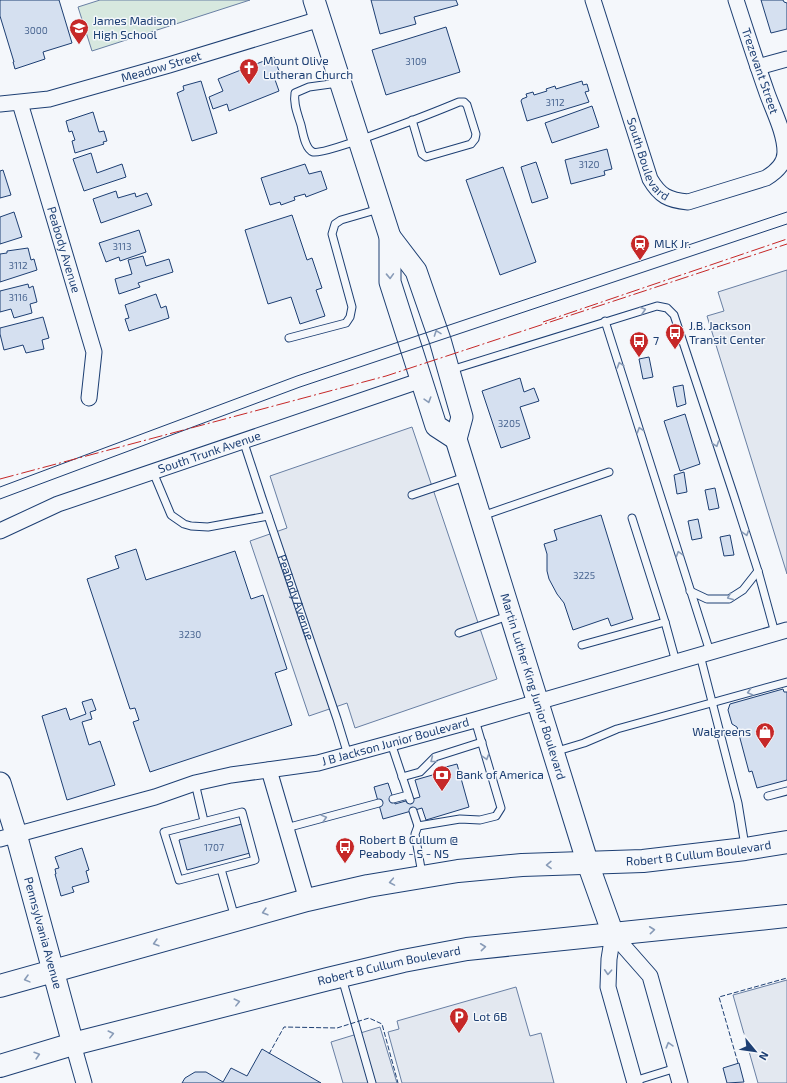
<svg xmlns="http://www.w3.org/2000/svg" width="787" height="1083" viewBox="0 0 787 1083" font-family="'Exo 2',sans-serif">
<rect width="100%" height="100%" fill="#f4f7fb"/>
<path fill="#d7e8df" stroke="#687fa3" d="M 100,0 L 250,0 L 92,51 L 78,7 Z"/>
<path fill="#e3e8f0" stroke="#687fa3" d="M 787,270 L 787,574 L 707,316 L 724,311 L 718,292 Z
M 412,427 L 497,679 L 355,728 L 347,703 L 309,716 L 250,541 L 287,528 L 270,476 Z
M 787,980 L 787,1083 L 758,1083 L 733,995 Z
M 516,987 L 530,1036 L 541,1033 L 554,1083 L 402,1083 L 388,1032 L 399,1029 L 397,1021 Z
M 380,1027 L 397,1083 L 343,1083 L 331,1042 Z"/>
<path fill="#d5e0f0" stroke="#1d3f73" d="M 0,0 L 59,0 L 72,43 L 43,52 L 45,59 L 15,69 L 13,62 L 14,62 L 0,16 Z
M 371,0 L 456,0 L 458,5 L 414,17 L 416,24 L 380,34 Z
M 761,0 L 783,0 L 784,2 L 787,3 L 787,29 L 771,33 Z
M 446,27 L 460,72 L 386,95 L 372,50 Z
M 274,57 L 279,71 L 273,74 L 279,91 L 229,111 L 227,104 L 213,109 L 209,97 L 223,91 L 218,79 Z
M 201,81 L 217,133 L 192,141 L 177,93 L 184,90 L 183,86 Z
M 582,81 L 583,85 L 587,84 L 589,91 L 585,92 L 589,102 L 527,121 L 521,101 L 522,99 L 527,97 L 526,94 L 533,92 L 534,95 L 547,91 L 546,89 L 555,86 L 556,89 Z
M 592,106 L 599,127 L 552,143 L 545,123 Z
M 93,112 L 99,132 L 104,131 L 107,141 L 103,142 L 104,144 L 75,153 L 72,141 L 75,140 L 72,131 L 69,132 L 66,121 Z
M 607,149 L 612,169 L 604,171 L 605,175 L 571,184 L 565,160 Z
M 91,153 L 97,173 L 122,164 L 126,177 L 84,191 L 73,159 Z
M 536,162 L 548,198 L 532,203 L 521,167 Z
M 305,164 L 309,174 L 321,171 L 327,189 L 306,197 L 305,194 L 294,197 L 295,200 L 281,205 L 280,202 L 270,205 L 261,178 Z
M 503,167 L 536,262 L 500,275 L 466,180 Z
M 3,170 L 11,195 L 0,198 L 0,171 Z
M 116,191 L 118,198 L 135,193 L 136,197 L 147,193 L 152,205 L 101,223 L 93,199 Z
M 14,212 L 22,237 L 0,244 L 0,217 Z
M 292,215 L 307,260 L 312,258 L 322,288 L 316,290 L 325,316 L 300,324 L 291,297 L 268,304 L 245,230 Z
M 139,230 L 146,252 L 120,261 L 119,257 L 106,262 L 99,243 Z
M 28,248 L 31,260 L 34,259 L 37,270 L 0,282 L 0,254 L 7,253 L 7,251 Z
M 143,256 L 146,266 L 169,259 L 173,272 L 138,283 L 140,287 L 119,294 L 115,279 L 132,274 L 128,260 Z
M 28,284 L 29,288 L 33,286 L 37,302 L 30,304 L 32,313 L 14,318 L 11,309 L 0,312 L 0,291 Z
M 156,294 L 161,308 L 166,306 L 169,318 L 129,331 L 125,319 L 129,318 L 125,305 Z
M 43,317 L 49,338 L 42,340 L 44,349 L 26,353 L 23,345 L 4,350 L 0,334 L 0,328 Z
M 649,357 L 653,377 L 643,379 L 639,359 Z
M 520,378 L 524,392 L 534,388 L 539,401 L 520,407 L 530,438 L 501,448 L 482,391 Z
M 683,385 L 686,404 L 677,407 L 673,387 Z
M 685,414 L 700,464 L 680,471 L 664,421 Z
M 684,472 L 687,492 L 677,494 L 674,475 Z
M 715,488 L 719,508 L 709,510 L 705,490 Z
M 601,515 L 633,619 L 611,626 L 608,618 L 573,630 L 564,603 L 557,594 L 549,579 L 547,571 L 547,554 L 544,544 L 557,540 L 554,530 Z
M 698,519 L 702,538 L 692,540 L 688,521 Z
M 730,535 L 734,555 L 724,556 L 720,537 Z
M 136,549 L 146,580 L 235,551 L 251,599 L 263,595 L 287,669 L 275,673 L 292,725 L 150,772 L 133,722 L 139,720 L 135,708 L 130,709 L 87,579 L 119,568 L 115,556 Z
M 783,689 L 784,692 L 787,692 L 787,780 L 757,788 L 752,771 L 749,772 L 737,727 L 732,724 L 728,710 L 730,704 Z
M 92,699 L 96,710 L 90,712 L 92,719 L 82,722 L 89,745 L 100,741 L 115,785 L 67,800 L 42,716 L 66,708 L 70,720 L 86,714 L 82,702 Z
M 457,764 L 469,807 L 426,820 L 422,808 L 383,819 L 374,787 L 388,783 L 395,804 L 420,797 L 415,780 L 443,772 L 442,768 Z
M 242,824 L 250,853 L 187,870 L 179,840 Z
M 82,848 L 89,870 L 86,871 L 89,882 L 72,887 L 74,892 L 61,896 L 55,874 L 56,874 L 55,869 L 59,868 L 55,857 Z
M 262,1049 L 321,1083 L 182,1083 L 185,1078 L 195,1072 L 206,1072 L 223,1082 L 231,1068 L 247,1076 Z
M 739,1063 L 744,1082 L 727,1083 L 723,1068 Z"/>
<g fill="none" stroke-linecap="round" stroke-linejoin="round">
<defs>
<g id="lane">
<path d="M 338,83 L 309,87 L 295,93 C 293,104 298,115 301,125 C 303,133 305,149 313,152 C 324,156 440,110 459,102 L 464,102 L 467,105 L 476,134 L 475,139 L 471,144 L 426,157 L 422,154 L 412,120"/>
<path d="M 605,321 L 710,652"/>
<path d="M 289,338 L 346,323 L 350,317 L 352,307 L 332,234 L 335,224 L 341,220 L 379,209"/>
<path d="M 451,370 L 657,306 L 667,308 L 674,315 L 734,496 L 758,571 L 775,633"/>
<path id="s1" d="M 243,440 L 262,498 L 337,719 L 348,755"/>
<path d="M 153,472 L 171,515 L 184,524 L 191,526 L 208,527 L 268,516"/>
<path d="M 412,495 L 465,477"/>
<path d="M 482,516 L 609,472"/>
<path d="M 632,518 L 665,622 L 676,662"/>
<path d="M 690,591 L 707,599 L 729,599 L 743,590 L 758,571"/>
<path d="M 459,633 L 508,616"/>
<path d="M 582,645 L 665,622"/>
<path d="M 700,655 L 738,803 L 745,846"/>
<path d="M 391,743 L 410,800"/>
<path d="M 554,752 L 584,743 L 617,729 L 787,682"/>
<path d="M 402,777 L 420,772 L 435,757 L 482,742"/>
<path d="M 195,783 L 204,821"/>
<path d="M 768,796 L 787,791"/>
<path d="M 393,799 L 408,795"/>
<path d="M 413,811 L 418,826"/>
<path d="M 286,828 L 379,803"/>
<path d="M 221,869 L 179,880 L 164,832 L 242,812 L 255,860 L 221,869 L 235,918"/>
<path d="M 422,874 L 415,834 L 418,826 L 460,819 L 480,820 L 496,816 L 501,808 L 475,720"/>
<path d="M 342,978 L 372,1083"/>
<path d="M 634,1081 L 676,1068"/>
</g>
<g id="street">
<path id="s2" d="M 593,0 L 650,179 C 660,196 668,200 688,202 L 766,178 C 776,172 785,164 785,152 C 785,133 773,110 767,93 C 756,62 746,31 736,0"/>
<path d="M 758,67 L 787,59"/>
<path id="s3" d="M 20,103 L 94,352 L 89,398"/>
<path id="s4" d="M 0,104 L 49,99 L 169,65 L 320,19"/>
<path id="s5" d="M 0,531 L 58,504 L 422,380"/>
<path d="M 269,770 L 307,900"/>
<path id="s6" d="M 0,839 L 155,797 L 195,783 L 231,775 L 318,763 L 475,720 L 787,630"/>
<path d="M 613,934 L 650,976 L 680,1083"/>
<path d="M 613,934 L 609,959 L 608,987 L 635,1083"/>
<path d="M 73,1044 L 84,1083"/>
</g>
<g id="secondary">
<path d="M 314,0 L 390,237 L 390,282 L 436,426 L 456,439"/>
<path id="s7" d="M 390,237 L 416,271 L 440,340 L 462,417 L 456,439 L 588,864 L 613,934"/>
<path id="s8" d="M 0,783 L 16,834 L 73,1044"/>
</g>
<g id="primary">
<path id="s9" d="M 0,986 L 307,900 L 368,886 L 458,871 L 522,865 L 643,861 L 745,849 L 787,842"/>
<path id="s10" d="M 0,1066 L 73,1044 L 328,979 L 403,961 L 467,949 L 787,916"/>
</g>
</defs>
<use href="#lane" stroke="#1d3f73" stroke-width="9"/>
<use href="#street" stroke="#1d3f73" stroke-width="17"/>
<use href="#secondary" stroke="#1d3f73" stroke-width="23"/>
<use href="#primary" stroke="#1d3f73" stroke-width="24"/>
<use href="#lane" stroke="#f4f7fb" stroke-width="7"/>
<use href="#street" stroke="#f4f7fb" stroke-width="15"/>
<use href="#secondary" stroke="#f4f7fb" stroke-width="21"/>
<use href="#primary" stroke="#f4f7fb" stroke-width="22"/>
<path stroke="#1d3f73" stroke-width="1" d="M 0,487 L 297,376 L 787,212
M 0,499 L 300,387 L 787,224"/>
<path stroke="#1d3f73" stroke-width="1" stroke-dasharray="5 2" stroke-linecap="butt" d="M 269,1054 L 284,1027 L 337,1028 L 369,1018 L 382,1024 L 398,1083
M 738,1063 L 719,997 L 787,978"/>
<path stroke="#c62828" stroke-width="1" stroke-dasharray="14 3 2 3" stroke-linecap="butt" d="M 543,322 L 787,239
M 0,479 L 386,376 L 787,244"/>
</g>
<defs><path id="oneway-chevron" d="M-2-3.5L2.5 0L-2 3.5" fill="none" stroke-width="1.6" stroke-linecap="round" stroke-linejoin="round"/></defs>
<g stroke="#889bb7">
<use href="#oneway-chevron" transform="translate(390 276) rotate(88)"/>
<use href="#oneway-chevron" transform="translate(643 310) rotate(-16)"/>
<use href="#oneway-chevron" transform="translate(437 333) rotate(-110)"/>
<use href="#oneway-chevron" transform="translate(620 365) rotate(-107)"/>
<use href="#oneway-chevron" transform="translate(428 400) rotate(73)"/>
<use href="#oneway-chevron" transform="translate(640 430) rotate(-107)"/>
<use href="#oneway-chevron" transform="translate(716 444) rotate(71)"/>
<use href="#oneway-chevron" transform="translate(746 533) rotate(73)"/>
<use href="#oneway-chevron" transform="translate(679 554) rotate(-107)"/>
<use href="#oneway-chevron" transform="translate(730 597) rotate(158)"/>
<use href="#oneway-chevron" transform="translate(750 692) rotate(165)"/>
<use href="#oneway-chevron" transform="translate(486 757) rotate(74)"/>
<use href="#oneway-chevron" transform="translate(433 760) rotate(142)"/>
<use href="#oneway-chevron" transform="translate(324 818) rotate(-15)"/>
<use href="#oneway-chevron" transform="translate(549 865) rotate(179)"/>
<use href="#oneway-chevron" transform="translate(392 882) rotate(170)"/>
<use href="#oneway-chevron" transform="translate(265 912) rotate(164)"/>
<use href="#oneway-chevron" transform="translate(652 930) rotate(-6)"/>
<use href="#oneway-chevron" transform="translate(156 943) rotate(164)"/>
<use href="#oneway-chevron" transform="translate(483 947) rotate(-6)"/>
<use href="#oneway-chevron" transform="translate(608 972) rotate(93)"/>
<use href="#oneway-chevron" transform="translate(27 979) rotate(165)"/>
<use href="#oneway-chevron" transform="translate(237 1002) rotate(-14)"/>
<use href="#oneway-chevron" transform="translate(111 1034) rotate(-14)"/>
<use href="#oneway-chevron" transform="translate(669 1045) rotate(-106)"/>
<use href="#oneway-chevron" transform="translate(37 1055) rotate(-17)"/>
</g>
<defs>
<symbol id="school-pin" viewBox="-11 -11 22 30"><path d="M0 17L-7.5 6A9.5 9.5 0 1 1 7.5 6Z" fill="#c62828" stroke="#f4f7fb"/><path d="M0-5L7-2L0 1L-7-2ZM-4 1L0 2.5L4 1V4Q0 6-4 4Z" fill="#fff"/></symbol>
<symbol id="church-pin" viewBox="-11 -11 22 30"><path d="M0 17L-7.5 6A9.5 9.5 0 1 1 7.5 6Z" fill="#c62828" stroke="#f4f7fb"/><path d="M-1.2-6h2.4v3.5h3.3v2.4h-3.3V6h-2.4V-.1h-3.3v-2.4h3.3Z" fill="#fff"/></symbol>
<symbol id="station-pin" viewBox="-11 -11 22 30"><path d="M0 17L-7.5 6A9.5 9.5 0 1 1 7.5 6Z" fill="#c62828" stroke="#f4f7fb"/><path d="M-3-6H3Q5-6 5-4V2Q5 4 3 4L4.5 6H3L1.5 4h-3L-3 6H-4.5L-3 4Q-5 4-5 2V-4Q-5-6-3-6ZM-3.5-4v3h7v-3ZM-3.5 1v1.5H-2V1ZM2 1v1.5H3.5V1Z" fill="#fff"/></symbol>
<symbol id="bus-pin" viewBox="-11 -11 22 30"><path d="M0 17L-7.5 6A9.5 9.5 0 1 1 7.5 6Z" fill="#c62828" stroke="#f4f7fb"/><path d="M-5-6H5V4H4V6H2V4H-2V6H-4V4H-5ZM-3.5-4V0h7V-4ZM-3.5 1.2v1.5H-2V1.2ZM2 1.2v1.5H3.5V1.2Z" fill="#fff"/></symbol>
<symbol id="shop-pin" viewBox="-11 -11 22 30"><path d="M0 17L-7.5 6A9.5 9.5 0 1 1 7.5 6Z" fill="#c62828" stroke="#f4f7fb"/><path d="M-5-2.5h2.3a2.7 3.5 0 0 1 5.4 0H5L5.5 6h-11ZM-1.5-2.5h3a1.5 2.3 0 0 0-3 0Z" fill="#fff"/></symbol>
<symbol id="bank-pin" viewBox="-11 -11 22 30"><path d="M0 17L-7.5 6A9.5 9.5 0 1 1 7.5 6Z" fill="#c62828" stroke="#f4f7fb"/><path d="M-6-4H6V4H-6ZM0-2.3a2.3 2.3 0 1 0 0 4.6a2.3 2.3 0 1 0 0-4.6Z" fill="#fff"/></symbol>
<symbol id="parking-pin" viewBox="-11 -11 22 30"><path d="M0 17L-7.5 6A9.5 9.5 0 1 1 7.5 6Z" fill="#c62828" stroke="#f4f7fb"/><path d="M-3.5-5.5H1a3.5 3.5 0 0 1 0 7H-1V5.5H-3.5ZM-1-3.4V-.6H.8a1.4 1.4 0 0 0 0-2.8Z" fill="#fff"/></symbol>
</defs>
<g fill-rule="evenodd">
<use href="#school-pin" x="68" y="17" width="22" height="30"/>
<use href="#church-pin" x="238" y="57" width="22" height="30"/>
<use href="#station-pin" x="629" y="233" width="22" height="30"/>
<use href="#bus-pin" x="664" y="322" width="22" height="30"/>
<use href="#bus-pin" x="628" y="330" width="22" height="30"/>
<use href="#shop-pin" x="754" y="721" width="22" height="30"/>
<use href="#bank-pin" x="431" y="764" width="22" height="30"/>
<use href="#bus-pin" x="334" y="836" width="22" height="30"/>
<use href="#parking-pin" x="448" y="1006" width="22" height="30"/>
</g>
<g text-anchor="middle" stroke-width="3" stroke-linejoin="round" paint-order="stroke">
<g font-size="10" fill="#4b6792">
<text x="36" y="34">3000</text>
<text x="416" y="65">3109</text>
<text x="555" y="106">3112</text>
<text x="589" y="168">3120</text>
<text x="122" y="250">3113</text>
<text x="18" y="269">3112</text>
<text x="18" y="301">3116</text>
<text x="509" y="427">3205</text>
<text x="584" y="579">3225</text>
<text x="190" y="638">3230</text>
<text x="214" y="851">1707</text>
</g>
<g font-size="12" fill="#1d3f73" stroke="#f4f7fb" text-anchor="start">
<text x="93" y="25">James Madison<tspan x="93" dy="14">High School</tspan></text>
<text x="263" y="65">Mount Olive<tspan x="263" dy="14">Lutheran Church</tspan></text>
<text x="654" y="248">MLK Jr.</text>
<text x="689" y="330">J.B. Jackson<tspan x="689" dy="14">Transit Center</tspan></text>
<text x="653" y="345">7</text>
<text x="751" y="736" text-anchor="end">Walgreens</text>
<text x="456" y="779">Bank of America</text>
<text x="359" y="844">Robert B Cullum @<tspan x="359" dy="14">Peabody - S - NS</tspan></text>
<text x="473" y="1021">Lot 6B</text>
</g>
<g font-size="12" fill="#1d3f73" stroke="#f4f7fb">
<text dy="4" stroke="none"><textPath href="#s4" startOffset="166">Meadow Street</textPath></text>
<text transform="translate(760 71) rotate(71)" y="4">Trezevant Street</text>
<text dy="4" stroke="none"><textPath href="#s2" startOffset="169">South Boulevard</textPath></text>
<text dy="4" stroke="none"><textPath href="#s3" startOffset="153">Peabody Avenue</textPath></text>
<text dy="4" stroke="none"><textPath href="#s5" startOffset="224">South Trunk Avenue</textPath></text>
<text dy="4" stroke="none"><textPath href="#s1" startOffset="166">Peabody Avenue</textPath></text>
<text dy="4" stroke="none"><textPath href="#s7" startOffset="478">Martin Luther King Junior Boulevard</textPath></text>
<text dy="4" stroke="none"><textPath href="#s6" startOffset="408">J B Jackson Junior Boulevard</textPath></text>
<text dy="4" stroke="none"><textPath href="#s9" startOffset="714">Robert B Cullum Boulevard</textPath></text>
<text dy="4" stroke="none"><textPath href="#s8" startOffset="156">Pennsylvania Avenue</textPath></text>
<text dy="4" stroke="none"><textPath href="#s10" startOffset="402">Robert B Cullum Boulevard</textPath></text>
</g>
</g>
<g transform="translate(755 1051) rotate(119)" stroke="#f4f7fb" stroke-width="3" paint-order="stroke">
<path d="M0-3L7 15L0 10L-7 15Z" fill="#1d3f73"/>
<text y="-6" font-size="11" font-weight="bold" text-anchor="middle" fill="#1d3f73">N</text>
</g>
</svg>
